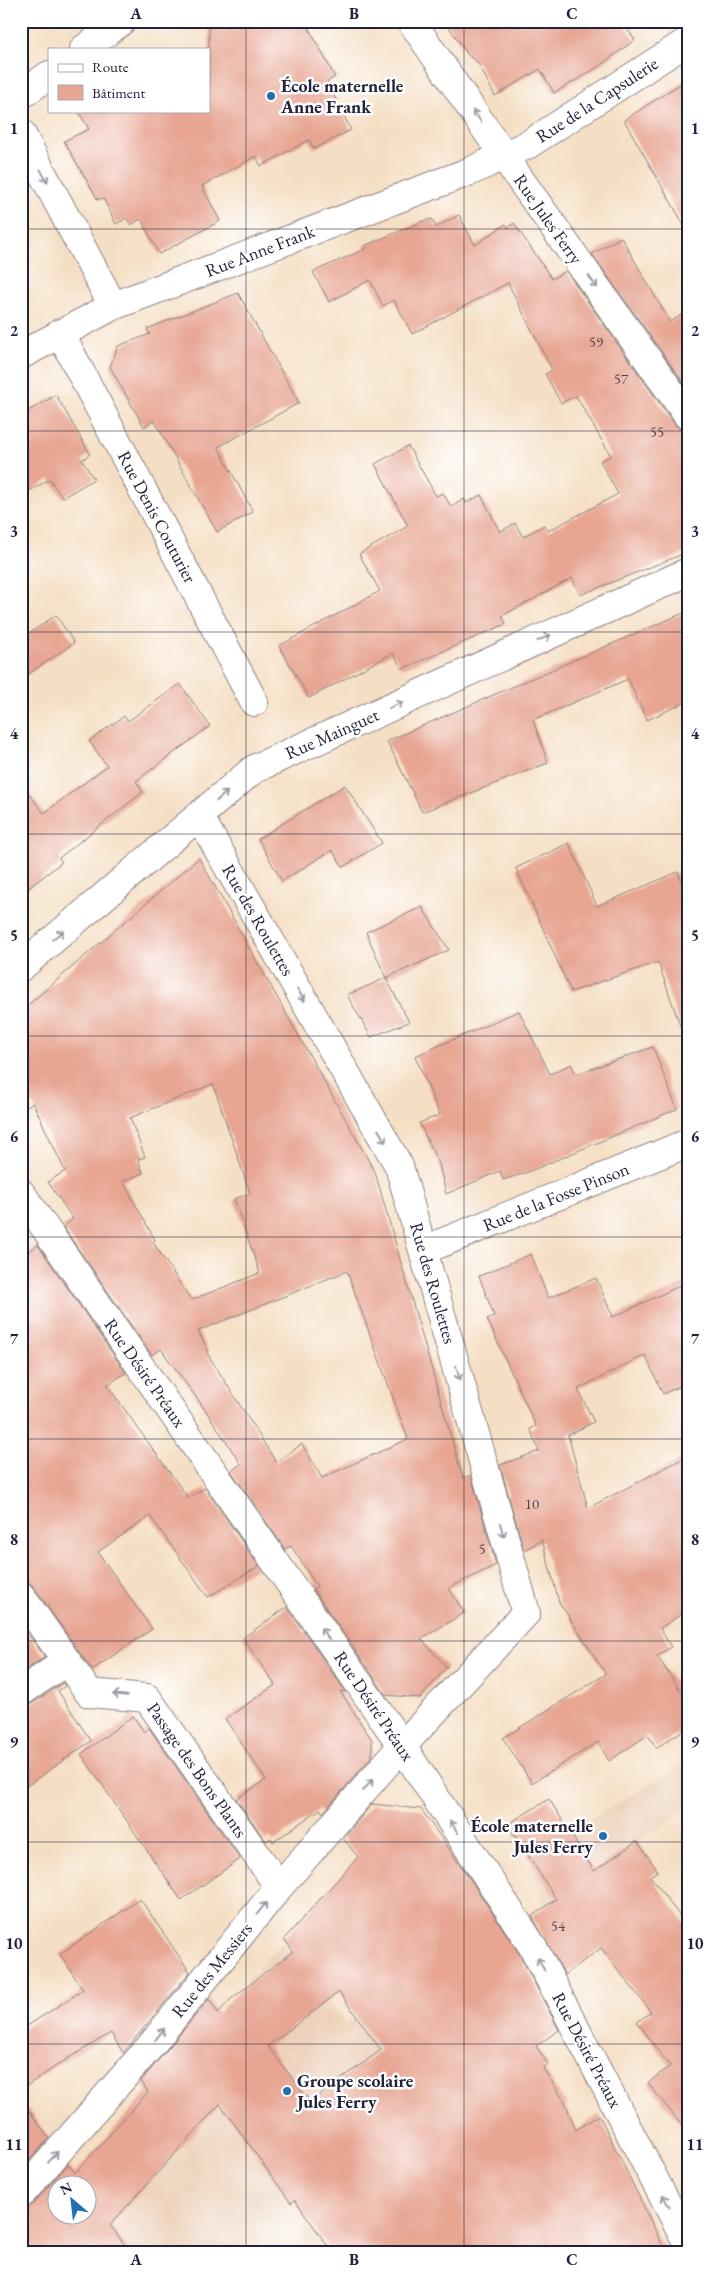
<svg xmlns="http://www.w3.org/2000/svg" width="709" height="2273" viewBox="0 0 709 2273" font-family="'EB Garamond',serif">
<rect width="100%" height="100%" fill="#fff"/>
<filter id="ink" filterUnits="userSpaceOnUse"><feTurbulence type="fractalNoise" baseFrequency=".02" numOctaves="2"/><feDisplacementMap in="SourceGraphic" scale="10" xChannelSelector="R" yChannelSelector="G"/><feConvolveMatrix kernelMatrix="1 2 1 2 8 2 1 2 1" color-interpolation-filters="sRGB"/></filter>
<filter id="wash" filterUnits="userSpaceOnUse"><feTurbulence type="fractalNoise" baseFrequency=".0096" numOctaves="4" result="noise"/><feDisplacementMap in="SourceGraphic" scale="20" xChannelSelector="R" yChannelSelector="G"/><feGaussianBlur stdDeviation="1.12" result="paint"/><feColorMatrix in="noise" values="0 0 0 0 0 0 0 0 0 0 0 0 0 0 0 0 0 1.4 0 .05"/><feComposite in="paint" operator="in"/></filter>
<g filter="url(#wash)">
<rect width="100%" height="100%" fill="#f5dfc4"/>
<path fill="#edd1ba" d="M 688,1761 L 688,1807 L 545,1907 L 529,1856 Z
M 282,1942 L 346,2024 L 361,2013 L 543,2252 L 60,2252 L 34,2218 L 88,2216 L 88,2186 L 63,2185 Z"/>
<g id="blocks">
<path fill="#e7a592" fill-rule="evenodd" d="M 209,21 L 305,21 L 335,77 L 327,82 L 351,130 L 314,149 L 309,140 L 261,166 L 256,156 L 202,186 L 220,221 L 159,254 L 141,219 L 131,225 L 127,218 L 116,224 L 103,198 L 98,200 L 64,141 L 89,129 L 78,111 L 209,111 Z
M 445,21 L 622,21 L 635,40 L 595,69 L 554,93 L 540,69 L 495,96 L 478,63 L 468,55 Z
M 688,79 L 688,232 L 624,120 Z
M 459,215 L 475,245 L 506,224 L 508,228 L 514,223 L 552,279 L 566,271 L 675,425 L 681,430 L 688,431 L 688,552 L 580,595 L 572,578 L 502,616 L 506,624 L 402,669 L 393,653 L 309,698 L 279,646 L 380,591 L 359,554 L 408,526 L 375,464 L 408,446 L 436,496 L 443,493 L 451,507 L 464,499 L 466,503 L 481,495 L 500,532 L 515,523 L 523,537 L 544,525 L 548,531 L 618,494 L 600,461 L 611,456 L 576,396 L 561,403 L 545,374 L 552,370 L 508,283 L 412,334 L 394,300 L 383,306 L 370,280 L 329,302 L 313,272 L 365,249 L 364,246 L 423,221 L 432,219 L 436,227 Z
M 621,237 L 670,322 L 688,311 L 688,389 L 592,254 Z
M 238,293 L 299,403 L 218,447 L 253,512 L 217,532 L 154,420 L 144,427 L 110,367 L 118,346 L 150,334 L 147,329 Z
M 56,395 L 90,454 L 82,460 L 94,479 L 62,498 L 50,479 L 21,496 L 21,415 Z
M 688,611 L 688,701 L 647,720 L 628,679 L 533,720 L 548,763 L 422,812 L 387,741 Z
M 56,615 L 74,643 L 21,679 L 21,639 Z
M 180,684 L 210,726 L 136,781 L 143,792 L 59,858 L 62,862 L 21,894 L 21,784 L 44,813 L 107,766 L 89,741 L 124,716 L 128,721 Z
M 345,785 L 382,843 L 343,867 L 332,850 L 282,881 L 258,839 Z
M 569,843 L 597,906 L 678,872 L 688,900 L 688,1030 L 682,1031 L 658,962 L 571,992 L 516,868 Z
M 199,858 L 375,1172 L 463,1478 L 471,1475 L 496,1565 L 449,1588 L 464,1613 L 421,1639 L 447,1667 L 420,1698 L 386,1695 L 313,1589 L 317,1586 L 291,1546 L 285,1549 L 231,1471 L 241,1464 L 206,1411 L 161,1349 L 152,1355 L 63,1227 L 73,1219 L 48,1182 L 65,1171 L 33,1103 L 21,1111 L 21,1011 ZM 213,1084 L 250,1193 L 234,1199 L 260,1273 L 191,1300 L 153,1242 L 155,1240 L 123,1181 L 143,1173 L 138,1159 L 145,1157 L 130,1118 ZM 347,1271 L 408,1439 L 322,1478 L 302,1444 L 276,1462 L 207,1353 L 209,1352 L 198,1331 Z
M 422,907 L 449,950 L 386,978 L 366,932 Z
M 386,978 L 409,1022 L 371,1037 L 347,995 Z
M 519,1011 L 550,1074 L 571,1064 L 576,1074 L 653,1047 L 677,1109 L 528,1172 L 503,1180 L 500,1171 L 446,1194 L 439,1164 L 419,1123 L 440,1115 L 415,1056 Z
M 38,1245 L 126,1373 L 107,1385 L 188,1498 L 205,1488 L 259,1566 L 208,1597 L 150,1516 L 98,1552 L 152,1629 L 92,1670 L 34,1587 L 28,1582 L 21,1581 L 21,1257 Z
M 531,1254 L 548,1298 L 596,1278 L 613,1317 L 688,1282 L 688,1382 L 663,1394 L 645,1355 L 578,1389 L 594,1422 L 568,1435 L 588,1508 L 688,1456 L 688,1610 L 660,1628 L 671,1647 L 657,1656 L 688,1702 L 688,1727 L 656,1748 L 648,1735 L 609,1761 L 598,1742 L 532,1783 L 503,1738 L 606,1674 L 559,1602 L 542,1540 L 524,1550 L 500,1465 L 539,1451 L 530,1429 L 536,1426 L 487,1319 L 494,1316 L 479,1276 Z
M 287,1607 L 346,1692 L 340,1691 L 372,1740 L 372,1756 L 323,1813 L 320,1809 L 273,1842 L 271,1838 L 266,1841 L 236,1799 L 266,1780 L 225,1719 L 275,1685 L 243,1638 Z
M 21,1624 L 45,1657 L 21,1673 Z
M 63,1683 L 65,1686 L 58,1691 L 91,1741 L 21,1790 L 21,1707 L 30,1705 Z
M 133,1716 L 144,1732 L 149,1728 L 240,1859 L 181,1900 L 81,1754 Z
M 549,1799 L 594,1871 L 637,1841 L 658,1871 L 650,1876 L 688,1927 L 688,2133 L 648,2083 L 670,2066 L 637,2022 L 651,2012 L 601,1948 L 565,1975 L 532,1916 L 556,1899 L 508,1824 Z
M 372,1804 L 421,1809 L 472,1882 L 520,1955 L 559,2030 L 536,2046 L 548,2064 L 543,2068 L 565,2102 L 576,2130 L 599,2115 L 666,2252 L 332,2252 L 295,2200 L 291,2203 L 220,2104 L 110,2225 L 130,2252 L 21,2252 L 21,2209 L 33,2204 L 68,2164 L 75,2173 L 148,2092 L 141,2081 L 209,1999 L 218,2013 L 231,1999 L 293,1951 L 284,1939 L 358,1857 L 343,1838 ZM 339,1992 L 381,2050 L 310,2102 L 268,2046 ZM 58,2186 L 88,2186 L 88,2216 L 58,2216 Z
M 140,1899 L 190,1972 L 123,2053 L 111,2033 L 62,2062 L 21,2090 L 21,2030 L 83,1990 L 60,1954 Z
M 21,2100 L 49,2138 L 21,2170 Z"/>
</g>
</g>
<g filter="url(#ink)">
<use href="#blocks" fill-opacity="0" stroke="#8c8080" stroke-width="1"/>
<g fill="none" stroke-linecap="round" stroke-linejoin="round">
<defs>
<path id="minor" d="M 411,21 L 524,185 L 688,416
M 84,49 L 122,21
M 21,95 L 49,75
M 21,133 L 113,306
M 60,333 L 254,702
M 21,355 L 113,306 L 471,171 L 529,144 L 688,41
M 21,967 L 254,769 L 688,572
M 21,1193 L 402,1746 L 533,1947 L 688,2244
M 424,1250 L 688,1143
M 21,1596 L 89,1693 L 147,1698 L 279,1887
M 21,1692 L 67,1661
M 21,2194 L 148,2049 L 279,1887 L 402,1746 L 526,1613 L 399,1166 L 199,816"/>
</defs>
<use href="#minor" stroke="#8c8080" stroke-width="30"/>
<use href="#minor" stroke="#fff" stroke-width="28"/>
</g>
<defs><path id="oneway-shaft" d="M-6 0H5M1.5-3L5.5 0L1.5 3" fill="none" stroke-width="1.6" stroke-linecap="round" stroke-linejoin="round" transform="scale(1.25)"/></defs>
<g stroke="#9c9ca7">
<use href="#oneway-shaft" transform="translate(477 116) rotate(-125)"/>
<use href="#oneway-shaft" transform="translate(44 176) rotate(62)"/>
<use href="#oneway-shaft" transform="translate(593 282) rotate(55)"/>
<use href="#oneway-shaft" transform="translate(544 638) rotate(-24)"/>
<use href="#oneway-shaft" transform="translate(396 705) rotate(-24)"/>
<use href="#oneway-shaft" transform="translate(222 796) rotate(-41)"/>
<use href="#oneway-shaft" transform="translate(58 935) rotate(-40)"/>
<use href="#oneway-shaft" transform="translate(301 995) rotate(60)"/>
<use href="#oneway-shaft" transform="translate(382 1136) rotate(60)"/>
<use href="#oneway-shaft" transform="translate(458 1373) rotate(74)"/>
<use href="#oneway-shaft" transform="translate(502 1530) rotate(74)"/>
<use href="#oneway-shaft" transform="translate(325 1634) rotate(-125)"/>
<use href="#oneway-shaft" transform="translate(120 1695) rotate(-175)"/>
<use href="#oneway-shaft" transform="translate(368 1785) rotate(-49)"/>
<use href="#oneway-shaft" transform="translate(454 1827) rotate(-123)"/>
<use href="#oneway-shaft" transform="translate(262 1908) rotate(-51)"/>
<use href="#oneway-shaft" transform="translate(541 1964) rotate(-118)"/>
<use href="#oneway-shaft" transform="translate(160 2034) rotate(-51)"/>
<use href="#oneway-shaft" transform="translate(53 2157) rotate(-49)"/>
<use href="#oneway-shaft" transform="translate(666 2201) rotate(-118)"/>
</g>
</g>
<path fill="none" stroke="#22223b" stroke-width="1" stroke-opacity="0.55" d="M 246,21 L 246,2252M 464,21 L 464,2252M 21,229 L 688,229M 21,431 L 688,431M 21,632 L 688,632M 21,834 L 688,834M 21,1036 L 688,1036M 21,1237 L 688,1237M 21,1439 L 688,1439M 21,1641 L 688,1641M 21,1842 L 688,1842M 21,2044 L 688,2044"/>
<g fill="#1f6fb2" stroke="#fff" stroke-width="2">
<circle cx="271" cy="96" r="5"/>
<circle cx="603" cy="1836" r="5"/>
<circle cx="287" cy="2091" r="5"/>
</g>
<g text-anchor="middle" stroke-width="5" stroke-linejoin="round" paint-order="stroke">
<g font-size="15" fill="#534351">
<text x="596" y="347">59</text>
<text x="621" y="384">57</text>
<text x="657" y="437">55</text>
<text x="532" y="1509">10</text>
<text x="482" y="1554">5</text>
<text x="558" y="1931">54</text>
</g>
<g font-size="18" font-weight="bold" fill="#22223b" stroke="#fff" text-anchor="start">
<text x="281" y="92">École maternelle<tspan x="281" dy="21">Anne Frank</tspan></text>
<text x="593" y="1832" text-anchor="end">École maternelle<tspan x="593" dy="21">Jules Ferry</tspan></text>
<text x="297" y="2087">Groupe scolaire<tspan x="297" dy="21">Jules Ferry</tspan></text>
</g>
<g font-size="18" fill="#22223b" stroke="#fff">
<text transform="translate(597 100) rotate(-33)" y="6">Rue de la Capsulerie</text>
<text transform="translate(548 219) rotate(55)" y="6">Rue Jules Ferry</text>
<text transform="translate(260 251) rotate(-21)" y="6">Rue Anne Frank</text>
<text transform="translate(157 517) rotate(62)" y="6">Rue Denis Couturier</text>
<text transform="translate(332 734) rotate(-24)" y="6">Rue Mainguet</text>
<text transform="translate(258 920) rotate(60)" y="6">Rue des Roulettes</text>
<text transform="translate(556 1197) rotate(-22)" y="6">Rue de la Fosse Pinson</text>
<text transform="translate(433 1283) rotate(74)" y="6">Rue des Roulettes</text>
<text transform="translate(145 1373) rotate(55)" y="6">Rue Désiré Préaux</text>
<text transform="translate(374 1706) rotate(56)" y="6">Rue Désiré Préaux</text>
<text transform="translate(197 1770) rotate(55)" y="6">Passage des Bons Plants</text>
<text transform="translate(212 1970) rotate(-51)" y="6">Rue des Messiers</text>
<text transform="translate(587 2050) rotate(62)" y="6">Rue Désiré Préaux</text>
</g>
</g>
<rect width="709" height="2273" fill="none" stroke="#fff" stroke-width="55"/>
<rect x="48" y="48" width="162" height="65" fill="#ffffff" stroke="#a7a7b1"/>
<rect x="58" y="64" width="25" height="8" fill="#ffffff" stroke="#a7a7b1"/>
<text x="92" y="72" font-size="15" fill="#22223b">Route</text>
<rect x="58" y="85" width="25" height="15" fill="#e7a592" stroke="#a7a7b1"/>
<text x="92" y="98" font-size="15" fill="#22223b">Bâtiment</text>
<g transform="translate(72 2200) rotate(332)"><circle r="24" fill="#ffffff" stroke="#a7a7b1"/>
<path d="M0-4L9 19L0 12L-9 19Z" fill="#1f6fb2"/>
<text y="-8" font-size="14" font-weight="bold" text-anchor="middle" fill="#22223b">N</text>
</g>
<rect x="28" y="28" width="654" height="2218" fill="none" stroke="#22223b" stroke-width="2"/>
<g font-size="16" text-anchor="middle" font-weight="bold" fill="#22223b">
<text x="136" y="19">A</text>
<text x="354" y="19">B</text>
<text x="572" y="19">C</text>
<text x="14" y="134">1</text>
<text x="695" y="134">1</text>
<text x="14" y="336">2</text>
<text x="695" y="336">2</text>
<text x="14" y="537">3</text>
<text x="695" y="537">3</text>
<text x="14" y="739">4</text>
<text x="695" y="739">4</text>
<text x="14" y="941">5</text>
<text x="695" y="941">5</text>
<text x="14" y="1142">6</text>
<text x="695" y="1142">6</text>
<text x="14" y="1344">7</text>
<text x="695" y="1344">7</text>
<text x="14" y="1545">8</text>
<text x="695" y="1545">8</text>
<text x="14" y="1747">9</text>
<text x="695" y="1747">9</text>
<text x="14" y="1949">10</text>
<text x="695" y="1949">10</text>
<text x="14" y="2150">11</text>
<text x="695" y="2150">11</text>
<text x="136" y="2265">A</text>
<text x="354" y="2265">B</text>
<text x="572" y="2265">C</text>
</g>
</svg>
